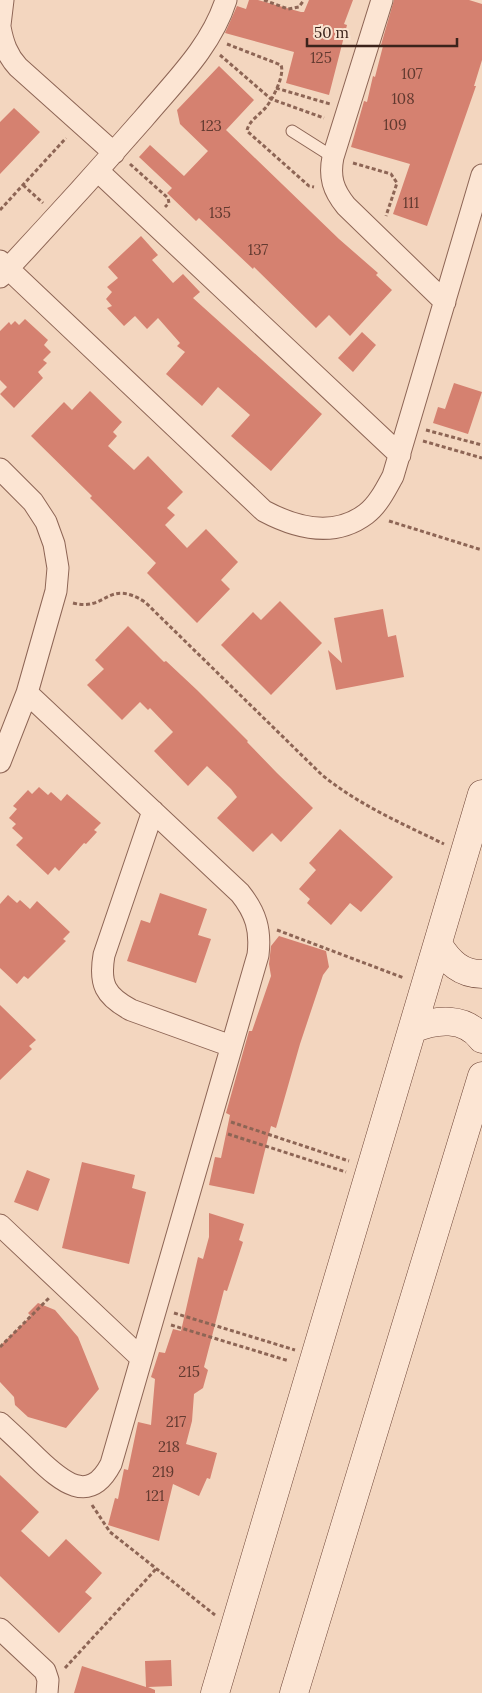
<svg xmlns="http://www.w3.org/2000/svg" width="482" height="1693" viewBox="0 0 482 1693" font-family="Lora,serif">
<rect width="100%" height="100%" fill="#f3d6bf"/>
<path fill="#d58170" d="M 249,0 L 258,0 L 301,12 L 304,12 L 309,0 L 353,0 L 344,24 L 347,25 L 329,95 L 286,83 L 294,52 L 225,33 L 237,6 L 246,9 Z
M 394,0 L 469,0 L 482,4 L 482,60 L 474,86 L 476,86 L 427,226 L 393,214 L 410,164 L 351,147 L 364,101 L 367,102 L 373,76 L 375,77 L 383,46 L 381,45 Z
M 219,66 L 254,100 L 226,130 L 339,239 L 378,273 L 376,275 L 392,290 L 350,336 L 329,315 L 316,328 L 254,267 L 253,269 L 199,218 L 196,221 L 167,193 L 172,188 L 139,157 L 150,145 L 184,176 L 208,151 L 180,124 L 177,110 Z
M 14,108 L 40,132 L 0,174 L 0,122 Z
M 141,236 L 158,255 L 152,260 L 173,283 L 183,274 L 200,292 L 193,298 L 322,414 L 271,471 L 231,436 L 250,415 L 218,387 L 202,406 L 166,374 L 185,352 L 177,346 L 180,343 L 158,318 L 147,329 L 135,316 L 124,326 L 107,308 L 112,306 L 106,299 L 112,292 L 107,287 L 118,278 L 108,267 Z
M 25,319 L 48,340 L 44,345 L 51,352 L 43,360 L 47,363 L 38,372 L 43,378 L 14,408 L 0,394 L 7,387 L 0,380 L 0,331 L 9,322 L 11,325 L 15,321 L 19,325 Z
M 362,332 L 376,345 L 353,372 L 338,358 Z
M 454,383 L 482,392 L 468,434 L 433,423 L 438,407 L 445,409 Z
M 90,391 L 122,422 L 113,432 L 117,436 L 108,446 L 134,470 L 148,456 L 183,492 L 167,508 L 175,515 L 165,525 L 187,548 L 206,529 L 238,562 L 221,580 L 230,589 L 197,623 L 147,573 L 156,563 L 90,498 L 92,496 L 31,436 L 64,402 L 72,410 Z
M 280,601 L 322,643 L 271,695 L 221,645 L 253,612 L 261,620 Z
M 383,609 L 388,637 L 396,635 L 404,677 L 336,690 L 328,650 L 342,663 L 334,618 Z
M 128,626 L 164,662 L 166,661 L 197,690 L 248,741 L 247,742 L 277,773 L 313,808 L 281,842 L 272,833 L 253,852 L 217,818 L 237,797 L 231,789 L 207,766 L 188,786 L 154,751 L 173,732 L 150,708 L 148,710 L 140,702 L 122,720 L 87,685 L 104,669 L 95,660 Z
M 39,787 L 48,795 L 51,792 L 61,801 L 67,794 L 101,823 L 94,830 L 97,832 L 86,844 L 84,843 L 59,871 L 55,867 L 48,875 L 16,845 L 23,838 L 12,828 L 16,824 L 9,818 L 17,809 L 13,806 L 28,790 L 32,794 Z
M 340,829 L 393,877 L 361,912 L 350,903 L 331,925 L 307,903 L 310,899 L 299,889 L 316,870 L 309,863 Z
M 160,893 L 207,909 L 198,935 L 211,939 L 196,983 L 127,961 L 141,920 L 150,923 Z
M 8,895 L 17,903 L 20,900 L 30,909 L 37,901 L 70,932 L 63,939 L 66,941 L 28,979 L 24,976 L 17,984 L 0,968 L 0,904 Z
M 279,936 L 326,951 L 329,967 L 323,975 L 300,1044 L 276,1128 L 271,1126 L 254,1194 L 209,1185 L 215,1157 L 221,1158 L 230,1115 L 226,1113 L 249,1031 L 252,1031 L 271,976 L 269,964 L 271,946 Z
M 0,1005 L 36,1040 L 29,1046 L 32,1049 L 0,1080 Z
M 82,1162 L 135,1175 L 132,1188 L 146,1192 L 129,1264 L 62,1248 Z
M 27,1170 L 50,1179 L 38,1211 L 14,1202 Z
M 209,1213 L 244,1224 L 239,1240 L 243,1242 L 227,1291 L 224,1290 L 204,1367 L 208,1370 L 203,1388 L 194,1394 L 192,1421 L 186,1444 L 217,1453 L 210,1479 L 207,1478 L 199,1496 L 173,1484 L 159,1541 L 108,1525 L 115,1498 L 118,1499 L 124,1469 L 128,1470 L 138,1422 L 151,1425 L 155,1379 L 151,1377 L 159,1352 L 165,1353 L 173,1329 L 181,1331 L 198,1257 L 203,1259 L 209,1237 Z
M 38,1303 L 55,1310 L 78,1337 L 99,1389 L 66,1428 L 28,1417 L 15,1405 L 14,1397 L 0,1382 L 0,1346 L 31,1316 L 28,1313 Z
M 0,1475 L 39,1512 L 21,1531 L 49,1557 L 66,1539 L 102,1573 L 85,1592 L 92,1598 L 59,1633 L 0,1576 Z
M 171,1660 L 172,1686 L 148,1687 L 155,1690 L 155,1693 L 74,1693 L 82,1666 L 146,1687 L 145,1661 Z"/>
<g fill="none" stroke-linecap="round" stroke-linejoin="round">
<defs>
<path id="lane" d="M 292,131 L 333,157"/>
<path id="street" d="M 382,0 L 333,157 C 329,177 333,190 346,206 L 445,302
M 0,25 L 3,0
M 0,27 C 3,43 7,55 18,67 L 114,153
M 98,171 L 400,455
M 0,261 L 264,511 C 296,528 334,538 366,514 C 378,505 386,489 393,476 L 482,175
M 0,277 C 49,225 97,172 144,118 C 175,81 211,47 226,0
M 0,469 L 33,502 L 46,522 L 54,544 L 58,568 L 56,591 L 27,693 L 0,762
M 153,811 L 104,955 C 99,984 105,996 131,1010 L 231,1046
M 0,1225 L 141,1358
M 0,1423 C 12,1434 25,1446 37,1458 C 61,1481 89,1506 111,1464 L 258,955 C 261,930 256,913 240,893 L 27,693
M 0,1629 L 45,1671 L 48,1680 L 47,1693"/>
<path id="secondary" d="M 439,946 C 449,962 461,974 482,974
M 413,1029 C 436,1019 465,1016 482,1039
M 215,1693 L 482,794
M 294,1693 L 482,1076"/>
</defs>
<use href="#lane" stroke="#8d6555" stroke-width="13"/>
<use href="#street" stroke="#8d6555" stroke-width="23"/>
<use href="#secondary" stroke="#6f4638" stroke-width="29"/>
<path stroke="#8d6555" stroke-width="3" stroke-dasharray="4 2.5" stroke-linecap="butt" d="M 264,0 L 288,9 L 299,7 L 304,0
M 227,44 L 281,65 C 285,75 273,98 267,106 C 261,114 248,121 247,131 L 309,186 L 314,187
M 220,55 L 271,99 L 324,118
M 276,88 L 330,104
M 353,163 L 391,174 L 397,183 L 386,216
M 130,164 L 168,198 L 169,203 L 165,207
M 23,185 L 43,203
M 0,210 L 66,138
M 426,430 L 482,445
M 423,441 L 482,458
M 389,521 L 482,550
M 73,603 C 107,612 107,578 145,602 L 322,775 C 359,805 401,823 444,844
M 277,930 L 404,978
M 231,1122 L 349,1161
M 228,1134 L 346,1172
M 174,1313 L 295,1350
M 171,1325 L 289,1361
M 0,1347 L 49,1298
M 92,1505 L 110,1532 L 215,1615
M 65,1668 L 156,1569"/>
<use href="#lane" stroke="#fce5d3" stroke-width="11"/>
<use href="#street" stroke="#fce5d3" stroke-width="21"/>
<use href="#secondary" stroke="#fce5d3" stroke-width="28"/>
</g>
<g text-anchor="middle" stroke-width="5" stroke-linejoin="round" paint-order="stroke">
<g font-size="15" fill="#623a30">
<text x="321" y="63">125</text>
<text x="412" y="79">107</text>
<text x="403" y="104">108</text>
<text x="395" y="130">109</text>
<text x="211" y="131">123</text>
<text x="411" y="208">111</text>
<text x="220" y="218">135</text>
<text x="258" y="255">137</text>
<text x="189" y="1377">215</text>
<text x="176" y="1427">217</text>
<text x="169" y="1452">218</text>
<text x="163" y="1477">219</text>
<text x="155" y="1501">121</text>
</g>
</g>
<path d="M307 38v8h150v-8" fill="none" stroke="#3b231b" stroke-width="2.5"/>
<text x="314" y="38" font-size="15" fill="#3b231b" stroke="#f9e2cf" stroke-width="4" paint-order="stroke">50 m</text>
</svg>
